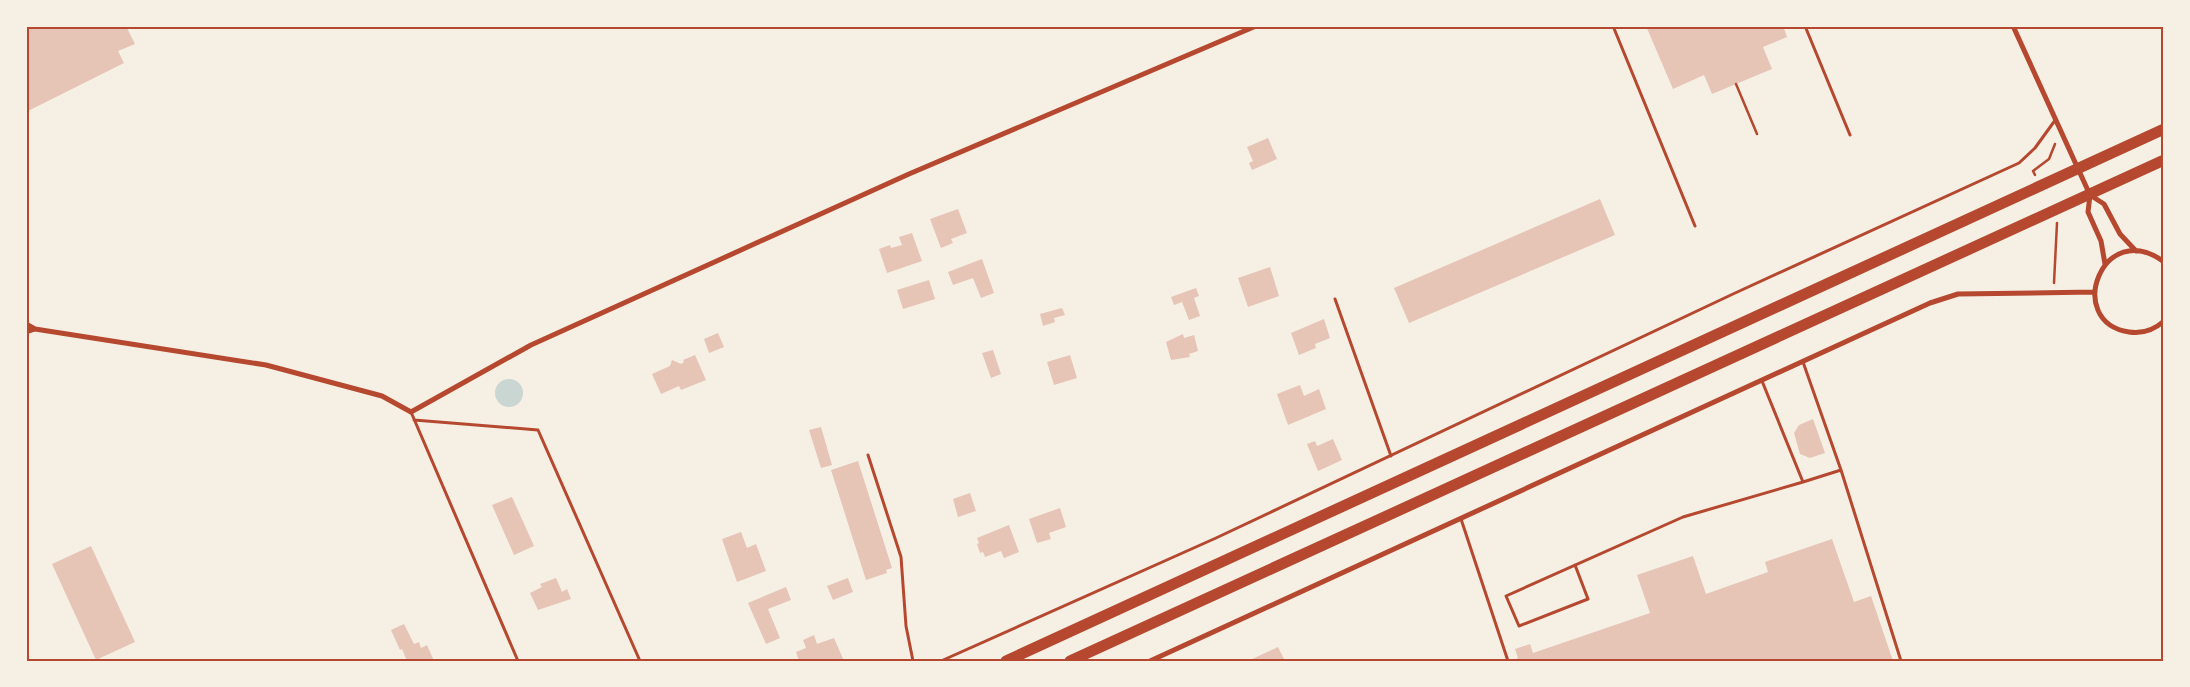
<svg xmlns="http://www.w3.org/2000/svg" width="2190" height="687" viewBox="0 0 2190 687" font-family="Georgia,serif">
<rect width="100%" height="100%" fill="#f6efe4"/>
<path fill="#c9d6d2" d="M495 393a14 14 0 1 1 28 0a14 14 0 1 1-28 0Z"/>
<path fill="#e6c5b7" d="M 26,26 L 126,26 L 135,44 L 118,51 L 124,63 L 26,112 Z
M 1646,26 L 1783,26 L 1787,37 L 1763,47 L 1772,69 L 1712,94 L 1704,75 L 1673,89 Z
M 1268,138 L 1277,159 L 1252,170 L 1249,163 L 1253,161 L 1247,147 Z
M 1600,199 L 1615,235 L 1409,323 L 1394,288 Z
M 958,209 L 967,233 L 951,239 L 953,243 L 941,248 L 930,219 Z
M 912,233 L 922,261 L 887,273 L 879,249 L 890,245 L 891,248 L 902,245 L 899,237 Z
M 982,259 L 994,293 L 981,298 L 973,278 L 953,285 L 948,272 Z
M 1270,267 L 1279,296 L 1248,307 L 1238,278 Z
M 929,280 L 935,299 L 903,309 L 897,290 Z
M 1196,288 L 1199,296 L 1194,298 L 1200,316 L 1189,320 L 1182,302 L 1174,305 L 1171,297 Z
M 1062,308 L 1065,315 L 1054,318 L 1055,322 L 1043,326 L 1040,314 Z
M 1324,319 L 1330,338 L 1315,344 L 1316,348 L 1299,355 L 1291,333 Z
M 718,333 L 724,347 L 709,353 L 704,339 Z
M 1183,334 L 1184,338 L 1194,335 L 1198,351 L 1189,354 L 1190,357 L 1171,360 L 1166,342 Z
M 993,350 L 1001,374 L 991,378 L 982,353 Z
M 695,355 L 706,380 L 681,390 L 679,386 L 661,394 L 652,374 L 670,366 L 672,360 L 681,364 L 684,362 L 683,360 Z
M 1070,355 L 1077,378 L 1054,385 L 1047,362 Z
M 1300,385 L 1304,396 L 1319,389 L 1326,409 L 1288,425 L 1277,394 Z
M 1813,419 L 1825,453 L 1810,458 L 1800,454 L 1794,433 L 1799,425 Z
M 821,427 L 832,465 L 821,468 L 809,430 Z
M 1333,439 L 1342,460 L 1318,471 L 1307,444 L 1315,441 L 1317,446 Z
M 858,461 L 892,568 L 886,570 L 887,573 L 866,580 L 831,470 Z
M 970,493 L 976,511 L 958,517 L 953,499 Z
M 512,497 L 534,546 L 514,555 L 492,505 Z
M 1060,508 L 1066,527 L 1049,533 L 1051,539 L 1037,543 L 1029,519 Z
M 1009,525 L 1019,552 L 1004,558 L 1001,551 L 985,557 L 983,552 L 980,553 L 977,544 L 979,543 L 977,538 Z
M 741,532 L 747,548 L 756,544 L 766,571 L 737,582 L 722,539 Z
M 1832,539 L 1854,602 L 1871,596 L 1893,661 L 1512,661 L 1518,658 L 1515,649 L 1530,644 L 1533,653 L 1650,613 L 1637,575 L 1693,556 L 1706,594 L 1768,572 L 1765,562 Z
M 91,546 L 135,642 L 96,660 L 52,564 Z
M 556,578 L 562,592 L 567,589 L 571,599 L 538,610 L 530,593 L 542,587 L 540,584 Z
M 848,578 L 853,592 L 833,600 L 827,586 Z
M 786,587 L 791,600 L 768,609 L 780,638 L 766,644 L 748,603 Z
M 404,624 L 414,644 L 419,642 L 421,648 L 427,645 L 434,661 L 407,661 L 402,649 L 400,650 L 391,630 Z
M 814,635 L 817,644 L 834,638 L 844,661 L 799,661 L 796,652 L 806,648 L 803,640 Z
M 1278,647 L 1285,661 L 1248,661 Z"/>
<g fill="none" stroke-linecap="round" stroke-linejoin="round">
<path stroke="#b5482f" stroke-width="2.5" d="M 1736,84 L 1757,134
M 2035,175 L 2033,171 L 2049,159 L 2055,144
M 2054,283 L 2057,223"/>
<path stroke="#b5482f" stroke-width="3" d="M 1613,26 L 1695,226
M 1805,26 L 1850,135
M 1335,299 L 1391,456
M 1803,362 L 1841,470
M 411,412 L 518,661
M 414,420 L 538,430 L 640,661
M 868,455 L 901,557 L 906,626 L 913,661
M 1803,482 L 1841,470 L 1901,661
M 1461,519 L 1508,661
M 1575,565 L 1588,599 L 1519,626 L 1506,596 L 1683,517 L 1803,482 L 1762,381
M 941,661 L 1216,538 L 1733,294 L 2019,163 L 2035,148 L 2056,119"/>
<path stroke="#b5482f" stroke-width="5" d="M 2013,26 L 2090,195 L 2088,212 L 2101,241 L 2105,264
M 2090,195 L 2104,204 L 2120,234 L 2136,251
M 2164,262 C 2103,216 2063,322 2129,332 C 2142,334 2154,330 2164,321
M 26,324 L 35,329 L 266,365 L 382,396 L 411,412 L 531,345 L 909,174 L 1256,26
M 26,332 L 35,329
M 1150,661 L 1930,303 L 1958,294 L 2094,292"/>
<path stroke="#b5482f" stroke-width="11" d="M 1006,661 L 2164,129
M 1070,661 L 2164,160"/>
</g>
<rect width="2190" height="687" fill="none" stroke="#f6efe4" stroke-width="55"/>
<rect x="28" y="28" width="2134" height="632" fill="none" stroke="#b5482f" stroke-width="2"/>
</svg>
